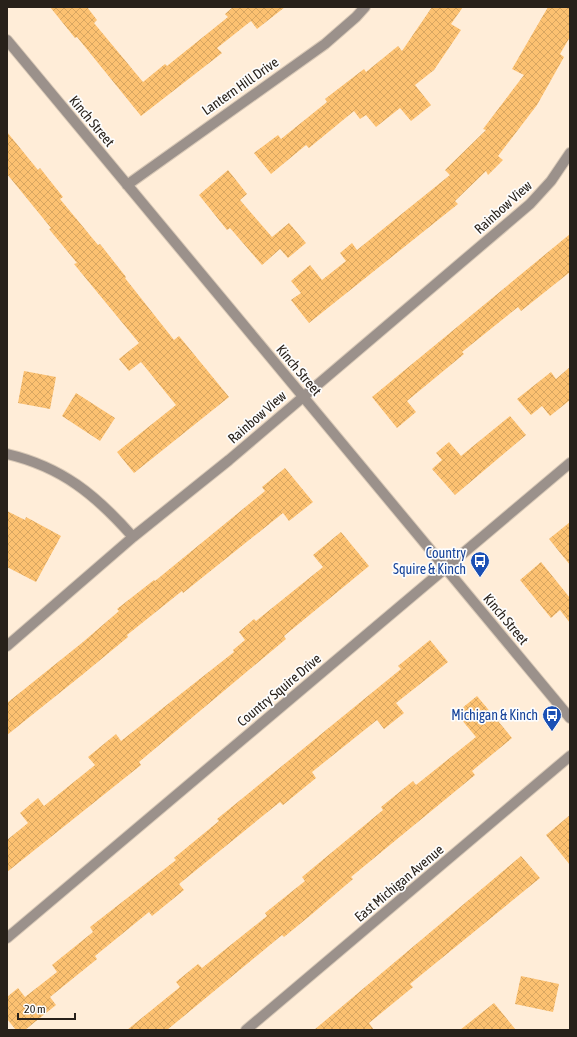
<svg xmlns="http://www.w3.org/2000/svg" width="577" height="1037" viewBox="0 0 577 1037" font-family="'Asap Condensed',sans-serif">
<defs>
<pattern id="building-cross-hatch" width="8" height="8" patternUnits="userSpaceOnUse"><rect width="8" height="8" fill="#fcc171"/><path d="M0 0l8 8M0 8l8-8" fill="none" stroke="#d8a661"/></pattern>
</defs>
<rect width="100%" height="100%" fill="#ffedd8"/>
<path fill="url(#building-cross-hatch)" d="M 50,7 L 87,7 L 97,20 L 94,23 L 143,82 L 165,64 L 167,66 L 228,17 L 225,14 L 233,7 L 285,7 L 257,29 L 251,21 L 217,48 L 222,53 L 141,116 L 77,37 L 75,38 Z
M 432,7 L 463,7 L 451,24 L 461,30 L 434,70 L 415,85 L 431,105 L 411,121 L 400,108 L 376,127 L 366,115 L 360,119 L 354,111 L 309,148 L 306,145 L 271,174 L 254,153 L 278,135 L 281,139 L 327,102 L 325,99 L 364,69 L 366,72 L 398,46 L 402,51 Z
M 548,7 L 570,7 L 570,37 L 560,54 L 564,57 L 537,105 L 498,156 L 503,160 L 488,175 L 486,171 L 455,201 L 458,204 L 309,323 L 291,300 L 301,293 L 291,281 L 310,265 L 322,280 L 346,261 L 340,253 L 352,243 L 357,250 L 450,175 L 445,170 L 486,130 L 483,129 L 524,75 L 512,69 Z
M 7,132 L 38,170 L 40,168 L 63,197 L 60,199 L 98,245 L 100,244 L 126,277 L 125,278 L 174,340 L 179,336 L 229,397 L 134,473 L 117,452 L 176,405 L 141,362 L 129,371 L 119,359 L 139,343 L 74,264 L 77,263 L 49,229 L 51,228 L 7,174 Z
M 228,170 L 247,194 L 240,200 L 272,237 L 289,223 L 306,243 L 288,258 L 280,249 L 262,265 L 230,228 L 227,230 L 199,195 Z
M 570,234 L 570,272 L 521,311 L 518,307 L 462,352 L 464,354 L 407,401 L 416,412 L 397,428 L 372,397 Z
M 570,367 L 570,400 L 550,416 L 542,406 L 531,415 L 517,399 L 551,372 L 556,379 Z
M 24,371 L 56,377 L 50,409 L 18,403 Z
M 76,393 L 115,418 L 100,441 L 62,416 Z
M 510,416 L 526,435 L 455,495 L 432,469 L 442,460 L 436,453 L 449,442 L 461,456 Z
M 285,468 L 313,502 L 289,521 L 283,513 L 183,593 L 182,591 L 127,635 L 128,637 L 82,675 L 7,735 L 7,703 L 83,642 L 119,611 L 117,609 L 154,580 L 155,581 L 265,491 L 262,487 Z
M 7,511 L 25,520 L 26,517 L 61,536 L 36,582 L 7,567 Z
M 570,522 L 570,565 L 549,539 Z
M 341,532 L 369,566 L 284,636 L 286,639 L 139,762 L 141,765 L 7,872 L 7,840 L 28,823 L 20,813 L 38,798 L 44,806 L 95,765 L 88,757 L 116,734 L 121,741 L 234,652 L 233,650 L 245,640 L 239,632 L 254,619 L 256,621 L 323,567 L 313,555 Z
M 541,562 L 570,598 L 570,623 L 560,610 L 551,618 L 520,580 Z
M 430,640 L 448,662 L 396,703 L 404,713 L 384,729 L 377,720 L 312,772 L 316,778 L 283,805 L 280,802 L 179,884 L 184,890 L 152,916 L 149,912 L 95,956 L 97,959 L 50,997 L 56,1005 L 25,1030 L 16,1030 L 7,1019 L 7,997 L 18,988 L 25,997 L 57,972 L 52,965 L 93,932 L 90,927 L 176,860 L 174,858 L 219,821 L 217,819 L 401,669 L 398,666 Z
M 477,696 L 512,738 L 472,771 L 475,775 L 351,877 L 353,879 L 312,914 L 284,937 L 282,935 L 167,1030 L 127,1030 L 180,987 L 176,982 L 198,964 L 202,968 L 267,916 L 265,913 L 305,881 L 302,877 L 383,810 L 381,807 L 413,781 L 416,785 L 476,737 L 456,713 Z
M 570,815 L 570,865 L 546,835 Z
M 521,856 L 540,878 L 410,984 L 413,987 L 369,1023 L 374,1030 L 314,1030 Z
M 521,976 L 559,984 L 553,1012 L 515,1004 Z
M 494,1003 L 516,1030 L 460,1030 Z"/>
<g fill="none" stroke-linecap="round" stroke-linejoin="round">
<defs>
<path id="minor" d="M 7,40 L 570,718
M 127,185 L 325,44 L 356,17 L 365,7
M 7,454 C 62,467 96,495 133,537
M 7,646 L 133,537 L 229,460 L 530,204 L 551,181 L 570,153
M 7,938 L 570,463
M 246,1030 L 570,756"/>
</defs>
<use href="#minor" stroke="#d8c8b6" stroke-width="12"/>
<use href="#minor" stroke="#9b918b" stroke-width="10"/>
</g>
<defs>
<symbol id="bus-pin" viewBox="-11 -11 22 30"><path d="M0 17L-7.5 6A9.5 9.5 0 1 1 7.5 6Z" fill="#1a4fb4" stroke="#fdfdfd"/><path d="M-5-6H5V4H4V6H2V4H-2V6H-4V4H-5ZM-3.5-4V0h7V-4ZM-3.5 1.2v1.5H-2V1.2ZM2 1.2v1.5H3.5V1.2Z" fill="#fff"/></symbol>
</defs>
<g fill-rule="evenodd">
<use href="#bus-pin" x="469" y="550" width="22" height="30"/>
<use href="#bus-pin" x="541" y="704" width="22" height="30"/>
</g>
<g text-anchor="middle" stroke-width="3.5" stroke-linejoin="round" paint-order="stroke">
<g font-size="14" fill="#28211a" stroke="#fdfdfd">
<text transform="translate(240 86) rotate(-35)" y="5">Lantern Hill Drive</text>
<text transform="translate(92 121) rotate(50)" y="5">Kinch Street</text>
<text transform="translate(503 207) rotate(-42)" y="5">Rainbow View</text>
<text transform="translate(299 370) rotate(50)" y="5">Kinch Street</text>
<text transform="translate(257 417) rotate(-41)" y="5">Rainbow View</text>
<text transform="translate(506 619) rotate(50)" y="5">Kinch Street</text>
<text transform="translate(279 690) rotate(-40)" y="5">Country Squire Drive</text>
<text transform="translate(399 883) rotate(-40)" y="5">East Michigan Avenue</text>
</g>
<g font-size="14" fill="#164399" stroke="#fdfdfd" text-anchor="end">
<text x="466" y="558">Country<tspan x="466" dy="16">Squire &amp; Kinch</tspan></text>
<text x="538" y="720">Michigan &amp; Kinch</text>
</g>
</g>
<rect width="577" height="1037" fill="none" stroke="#28211a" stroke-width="16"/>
<path d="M18 1013v6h57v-6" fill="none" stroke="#28211a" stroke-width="2"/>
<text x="24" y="1013" font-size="12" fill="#28211a" stroke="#fdfdfd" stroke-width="3" paint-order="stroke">20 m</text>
</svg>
